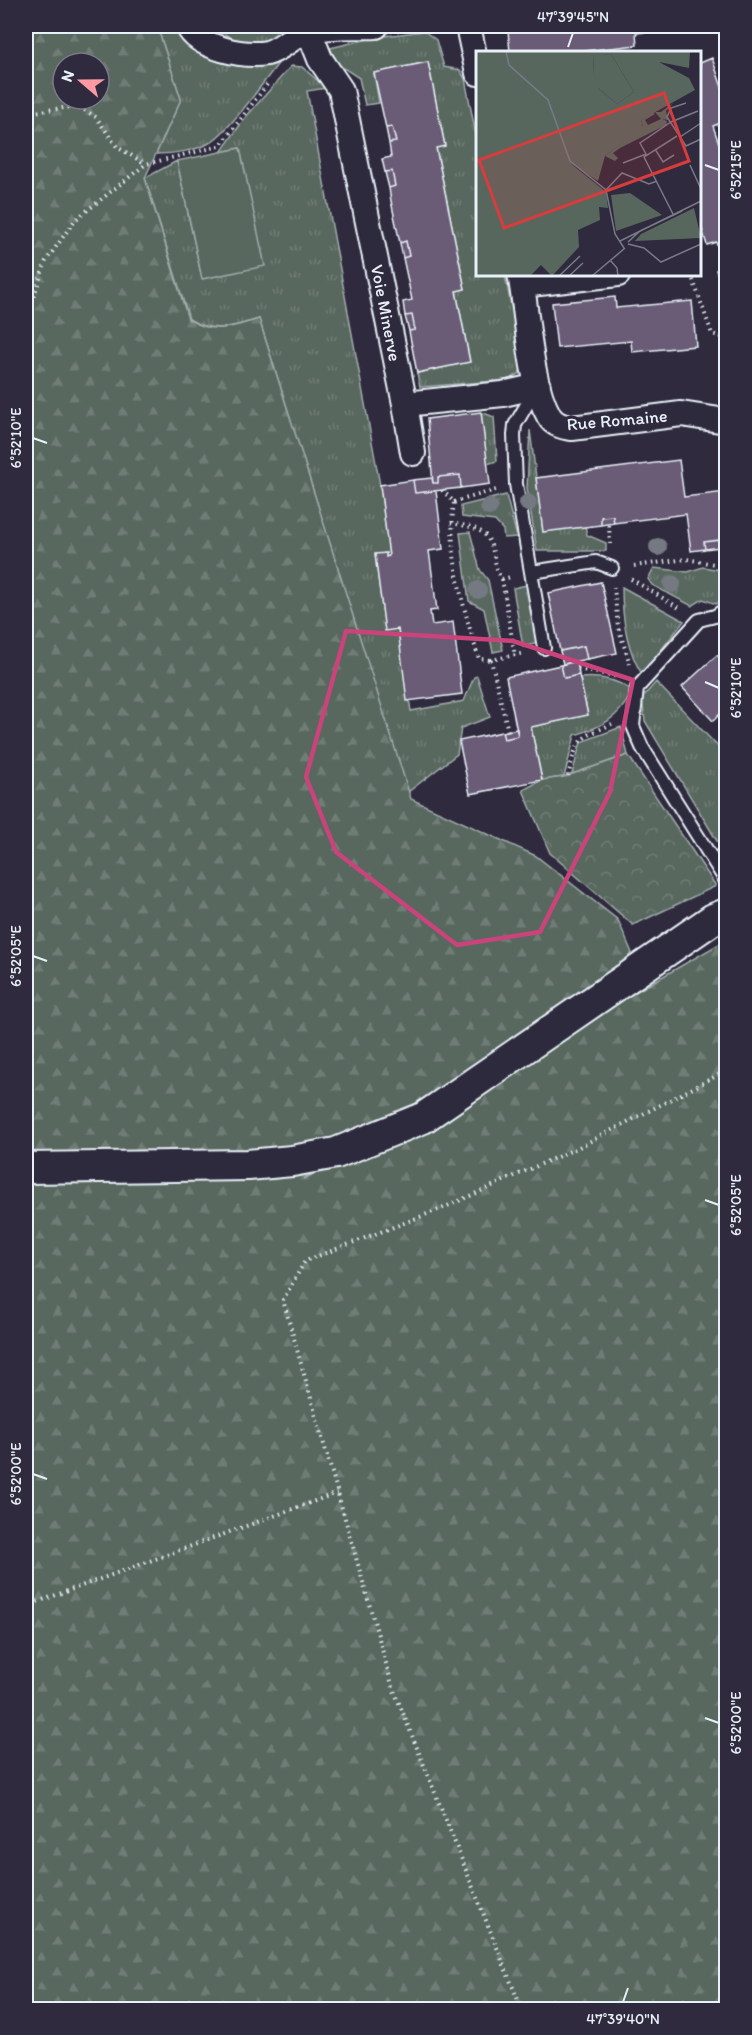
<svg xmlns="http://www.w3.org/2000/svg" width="752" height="2035" viewBox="0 0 752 2035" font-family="Itim,sans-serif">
<defs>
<pattern id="grass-tufts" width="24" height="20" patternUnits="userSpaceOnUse" patternTransform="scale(1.5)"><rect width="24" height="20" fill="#58675e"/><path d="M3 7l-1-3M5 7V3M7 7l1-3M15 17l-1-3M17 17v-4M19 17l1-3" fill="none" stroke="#707d76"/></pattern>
<pattern id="forest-firs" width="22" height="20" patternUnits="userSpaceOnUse" patternTransform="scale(1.5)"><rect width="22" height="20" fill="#58675e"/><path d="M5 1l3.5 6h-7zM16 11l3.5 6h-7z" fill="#707d76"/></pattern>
<pattern id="park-crowns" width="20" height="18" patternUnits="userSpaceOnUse" patternTransform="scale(1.5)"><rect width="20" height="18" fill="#58675e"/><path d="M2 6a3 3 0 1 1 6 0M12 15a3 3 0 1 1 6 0" fill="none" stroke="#707d76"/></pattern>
</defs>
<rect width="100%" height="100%" fill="#2f2a3d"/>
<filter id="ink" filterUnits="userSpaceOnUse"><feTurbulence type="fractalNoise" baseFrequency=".0167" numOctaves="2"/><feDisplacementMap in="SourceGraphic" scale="12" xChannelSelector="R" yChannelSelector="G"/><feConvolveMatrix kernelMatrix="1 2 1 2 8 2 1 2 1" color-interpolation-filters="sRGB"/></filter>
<g filter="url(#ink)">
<path fill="url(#grass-tufts)" stroke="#a0acab" stroke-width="1.5" d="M 157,26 L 180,26 L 281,60 C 263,82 233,127 211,142 C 197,151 172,154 156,154 L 181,99 Z
M 214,26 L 285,26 L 281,35 C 256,47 235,45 214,26 Z
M 424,31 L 436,40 L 444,67 L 460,70 L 465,79 L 477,140 L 478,274 L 505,275 L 523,365 L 519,374 L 508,380 L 420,387 L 417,373 L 470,362 L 456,291 L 465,289 L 436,148 L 445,146 L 428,62 L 374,73 L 379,103 L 365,105 L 359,78 L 339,65 L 330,48 L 377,37 Z
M 291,66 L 302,67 L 326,88 L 307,91 L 380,485 L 389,556 L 386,557 L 386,553 L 375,555 L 385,630 L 398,629 L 411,711 L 464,701 L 474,677 L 477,676 L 490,717 L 461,728 L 457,754 L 408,792 L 259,319 C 233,327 212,334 189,319 L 145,178 L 177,161 L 202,279 L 240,148 L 221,152 L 245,118 Z
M 481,412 L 494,417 L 497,461 L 487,464 Z
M 530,430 L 543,532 L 585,526 L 587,535 L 606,543 L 606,551 L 537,551 L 527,488 Z
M 506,495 L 517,537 L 504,538 L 503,530 L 495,521 L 462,517 L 461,506 Z
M 470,532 L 480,570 L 488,580 L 503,650 L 493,652 L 484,609 L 469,601 L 460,533 Z
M 703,567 L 725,571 L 726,596 L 716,604 L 703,599 L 692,606 L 652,585 L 648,579 L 654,568 L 688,572 Z
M 527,585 L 538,643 L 523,647 L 513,588 Z
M 622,587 L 684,621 L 642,674 C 626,649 622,617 622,587 Z
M 580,678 C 598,676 615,679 630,689 L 631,694 C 618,719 601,727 575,735 L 564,777 L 542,780 L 531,727 L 588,715 Z
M 656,682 L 726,755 L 726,809 L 724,812 L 726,856 L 645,721 L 642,698 Z
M 621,727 L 628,755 L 572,774 L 581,742 Z"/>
<path fill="url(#forest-firs)" stroke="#a0acab" stroke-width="1.5" fill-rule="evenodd" d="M 26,26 L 157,26 L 181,99 L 145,178 L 188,319 C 214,335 232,327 259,319 L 411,799 L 536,856 L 618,920 L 632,953 L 595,988 L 303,1179 L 443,1118 L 599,1013 L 726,940 L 726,2009 L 26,2010 ZM 63,63 L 99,63 L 99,99 L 63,99 Z"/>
<path fill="url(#park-crowns)" stroke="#a0acab" stroke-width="1.5" d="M 628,755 L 716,886 L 633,925 L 550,853 L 523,790 L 542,780 L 564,777 Z"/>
<path fill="#58675e" stroke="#a0acab" stroke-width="1.5" d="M 240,148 L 265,266 L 202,279 L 177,161 Z"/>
<path fill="#6b5b76" stroke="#e8f1f8" stroke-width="1.5" d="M 569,26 L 710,26 L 636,33 L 637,45 L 575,52 L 510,52 L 508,31 Z
M 712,58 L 726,99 L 726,121 L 713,126 L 726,164 L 726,300 L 716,270 L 725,267 L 716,242 L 707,245 L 700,223 L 700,63 Z
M 428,62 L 445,146 L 436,148 L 465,289 L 456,291 L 470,362 L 417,373 L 409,331 L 415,330 L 412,315 L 405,316 L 403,302 L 412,300 L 403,258 L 409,256 L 406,241 L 400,243 L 391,201 L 389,188 L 395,186 L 392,171 L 385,172 L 382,159 L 391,157 L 389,143 L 396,142 L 392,127 L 386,128 L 374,73 Z
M 392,127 L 396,142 L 389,143 L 386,128 Z
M 392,171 L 395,186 L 389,188 L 385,172 Z
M 406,241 L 409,256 L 403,258 L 400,243 Z
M 615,297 L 616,308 L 692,301 L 696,346 L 632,352 L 631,341 L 557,348 L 552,303 Z
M 412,315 L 415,330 L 409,331 L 405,316 Z
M 481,412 L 490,484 L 461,488 L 460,475 L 438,477 L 438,483 L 433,483 L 427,419 Z
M 679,460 L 684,497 L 726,492 L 726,547 L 720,547 L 719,540 L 704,542 L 705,549 L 691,551 L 686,514 L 614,523 L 613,516 L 601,517 L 601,525 L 543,532 L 536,478 Z
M 460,475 L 461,488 L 415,493 L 413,480 L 432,478 L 433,483 L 438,483 L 438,477 Z
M 413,480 L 415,493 L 436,491 L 443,549 L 429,551 L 437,610 L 430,611 L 432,625 L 453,622 L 462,694 L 407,701 L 398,629 L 385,631 L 375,554 L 386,553 L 386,557 L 389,556 L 380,485 Z
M 613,516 L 614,523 L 601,525 L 601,517 Z
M 719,540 L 720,547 L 705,549 L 704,542 Z
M 601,582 L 617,653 L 587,659 L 584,646 L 560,651 L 548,593 Z
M 584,646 L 587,659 L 563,664 L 560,651 Z
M 717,655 L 724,662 L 726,660 L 726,708 L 713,721 L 682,687 Z
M 577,661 L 579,675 L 564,678 L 561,665 Z
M 561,665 L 564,678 L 579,675 L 588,715 L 531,727 L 542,780 L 470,794 L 459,741 L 502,732 L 504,739 L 518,736 L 506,677 Z
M 517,729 L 518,736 L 504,739 L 502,732 Z"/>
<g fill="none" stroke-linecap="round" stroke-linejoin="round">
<defs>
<path id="service" d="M 537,387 L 515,425 L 514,435 L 516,484 L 544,648
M 532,572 L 596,562 L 612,568
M 726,609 L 715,616 L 699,620 L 637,688 L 633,726 L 642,747 L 726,881"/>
<path id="minor" d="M 188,26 C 198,48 244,57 267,53 C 281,50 293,35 307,31 C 325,25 356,27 376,26
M 307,26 L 320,59 L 341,90 L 405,404 L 503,394 L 538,386
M 468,26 L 478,73
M 520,274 C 528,315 529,381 549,416 C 554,425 563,427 572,428 L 681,414 L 726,421
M 522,285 L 618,274
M 405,404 L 413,453"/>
<path id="tertiary" d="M 26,1168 L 248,1165 L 292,1161 L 336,1153 L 423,1118 L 713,919 L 726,914"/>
</defs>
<use href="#service" stroke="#e8f1f8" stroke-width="16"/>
<use href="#minor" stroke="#e8f1f8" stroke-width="28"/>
<use href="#tertiary" stroke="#e8f1f8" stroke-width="34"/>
<path stroke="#e8f1f8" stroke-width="4" stroke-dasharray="1.5 4.5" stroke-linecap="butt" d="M 26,113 L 78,106 L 96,117 L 117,147 L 146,164
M 691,274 L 712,334 L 726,338
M 26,319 L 46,261 L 75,220 L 146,164 L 220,146 L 269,82
M 442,490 L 454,502 C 447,554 464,610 479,659 L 491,660
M 454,502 L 496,490
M 451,523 C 460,525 472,526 480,531 C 497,541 491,564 502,579 L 511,577
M 609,525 L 610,544
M 634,566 L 686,559 L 726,566
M 502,579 L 515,656
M 631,579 L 681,609
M 614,587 L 618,627 L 630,664
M 578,669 L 619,677
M 508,731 L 491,660 L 525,653
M 568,776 C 578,738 576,740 612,724
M 722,949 L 726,965
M 26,1606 L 337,1493
M 522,2010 L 393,1688 L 283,1300 L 305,1261 L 443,1208 L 577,1148 L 726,1071"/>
<use href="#service" stroke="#2f2a3d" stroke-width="12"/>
<use href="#minor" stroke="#2f2a3d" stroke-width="24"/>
<use href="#tertiary" stroke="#2f2a3d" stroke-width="30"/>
</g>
<g fill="#757982">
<circle cx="528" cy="503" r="9"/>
<circle cx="489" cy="507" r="9"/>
<circle cx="658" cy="547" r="9"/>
<circle cx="672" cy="584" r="9"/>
<circle cx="478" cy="590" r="9"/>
</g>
</g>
<path fill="none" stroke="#ca437a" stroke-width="4.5" stroke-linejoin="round" d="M 346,631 L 513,641 L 633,680 L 610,792 L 540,932 L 457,945 L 336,852 L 306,777 Z"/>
<path fill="none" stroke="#e8f1f8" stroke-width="2" d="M 568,47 L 573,33M 705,165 L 719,170M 33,438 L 47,443M 705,682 L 719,688M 33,956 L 47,961M 705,1200 L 719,1205M 33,1474 L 47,1479M 705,1718 L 719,1723M 623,2002 L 628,1988"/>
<g text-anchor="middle" stroke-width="6" stroke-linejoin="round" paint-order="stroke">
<g font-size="18" fill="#e8f1f8" stroke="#2f2a3d">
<text transform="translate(386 313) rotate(79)" y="6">Voie Minerve</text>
<text transform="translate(617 420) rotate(-5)" y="6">Rue Romaine</text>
</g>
</g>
<g transform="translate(476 51)">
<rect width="225" height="225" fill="#2f2a3d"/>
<path d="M 135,3 L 158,41 L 141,53 L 122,37 L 118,25 L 117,4 ZM 197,52 L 190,60 L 192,69 L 186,68 L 191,70 L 190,74 L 144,97 L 137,102 L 142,107 L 139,110 L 129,105 L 167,75 L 165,69 L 176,61 L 179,63 L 169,69 L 172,74 L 185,68 L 179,61 L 185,61 Z" fill="#58675e"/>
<path d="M 0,0 L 214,0 L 213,17 L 183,11 L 213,27 L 219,39 L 165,69 L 167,76 L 129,105 L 122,130 L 94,112 L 130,141 L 132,157 L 123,156 L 124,169 L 102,179 L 103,196 L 76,225 L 65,214 L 54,225 L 0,225 ZM 135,3 L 158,41 L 141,53 L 123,38 L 118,24 L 117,5 Z" fill="#58675e" fill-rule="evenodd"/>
<path d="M 154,142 L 186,164 L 140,180 L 135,144 Z" fill="#58675e"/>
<path d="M 218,157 L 225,187 L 159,190 L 165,183 Z" fill="#58675e"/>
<path fill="none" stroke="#797a88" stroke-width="1.5" d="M 30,0 L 33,14 L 72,49 L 94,110 L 130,139 L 139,183 L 148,197M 210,52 L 195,57 L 191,66 L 210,95 L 225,88M 204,86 L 225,72M 179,98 L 187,111 L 198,104M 147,112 L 170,103 L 164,92 L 195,71 L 222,60M 214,114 L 225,138M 130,139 L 146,122 L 173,133 L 181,130M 198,165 L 168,106 L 201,85M 144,190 L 225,150M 152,191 L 164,180 L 206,160M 152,193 L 168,197 L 185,211 L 225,193M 134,209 L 141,217 L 142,225M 83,225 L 104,205M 93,225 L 107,212M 116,225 L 149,197"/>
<path fill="#d83c3d" fill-opacity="0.15" stroke="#d83c3d" stroke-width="3" d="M 188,42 L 213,110 L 28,177 L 3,109 Z"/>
<rect width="225" height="225" fill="none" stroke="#e8f1f8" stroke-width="3"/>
</g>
<rect width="752" height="2035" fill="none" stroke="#2f2a3d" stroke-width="66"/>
<g transform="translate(81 81) rotate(290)"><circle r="28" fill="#2f2a3d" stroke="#797a88" stroke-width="1.5"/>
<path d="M0-4.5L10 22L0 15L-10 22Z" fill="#ff9aa2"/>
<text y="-9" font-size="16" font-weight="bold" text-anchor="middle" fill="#e8f1f8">N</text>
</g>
<rect x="33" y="33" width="686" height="1969" fill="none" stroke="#e8f1f8" stroke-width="2"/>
<g font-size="15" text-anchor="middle" fill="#e8f1f8">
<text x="573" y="22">47°39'45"N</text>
<text transform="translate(736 170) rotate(-90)" y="5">6°52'15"E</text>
<text transform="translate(16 438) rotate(-90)" y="5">6°52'10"E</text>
<text transform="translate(736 688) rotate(-90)" y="5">6°52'10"E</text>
<text transform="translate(16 956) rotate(-90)" y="5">6°52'05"E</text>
<text transform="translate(736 1205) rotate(-90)" y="5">6°52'05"E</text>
<text transform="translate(16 1474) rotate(-90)" y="5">6°52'00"E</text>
<text transform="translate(736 1723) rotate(-90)" y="5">6°52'00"E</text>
<text x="623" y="2024">47°39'40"N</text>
</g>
</svg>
